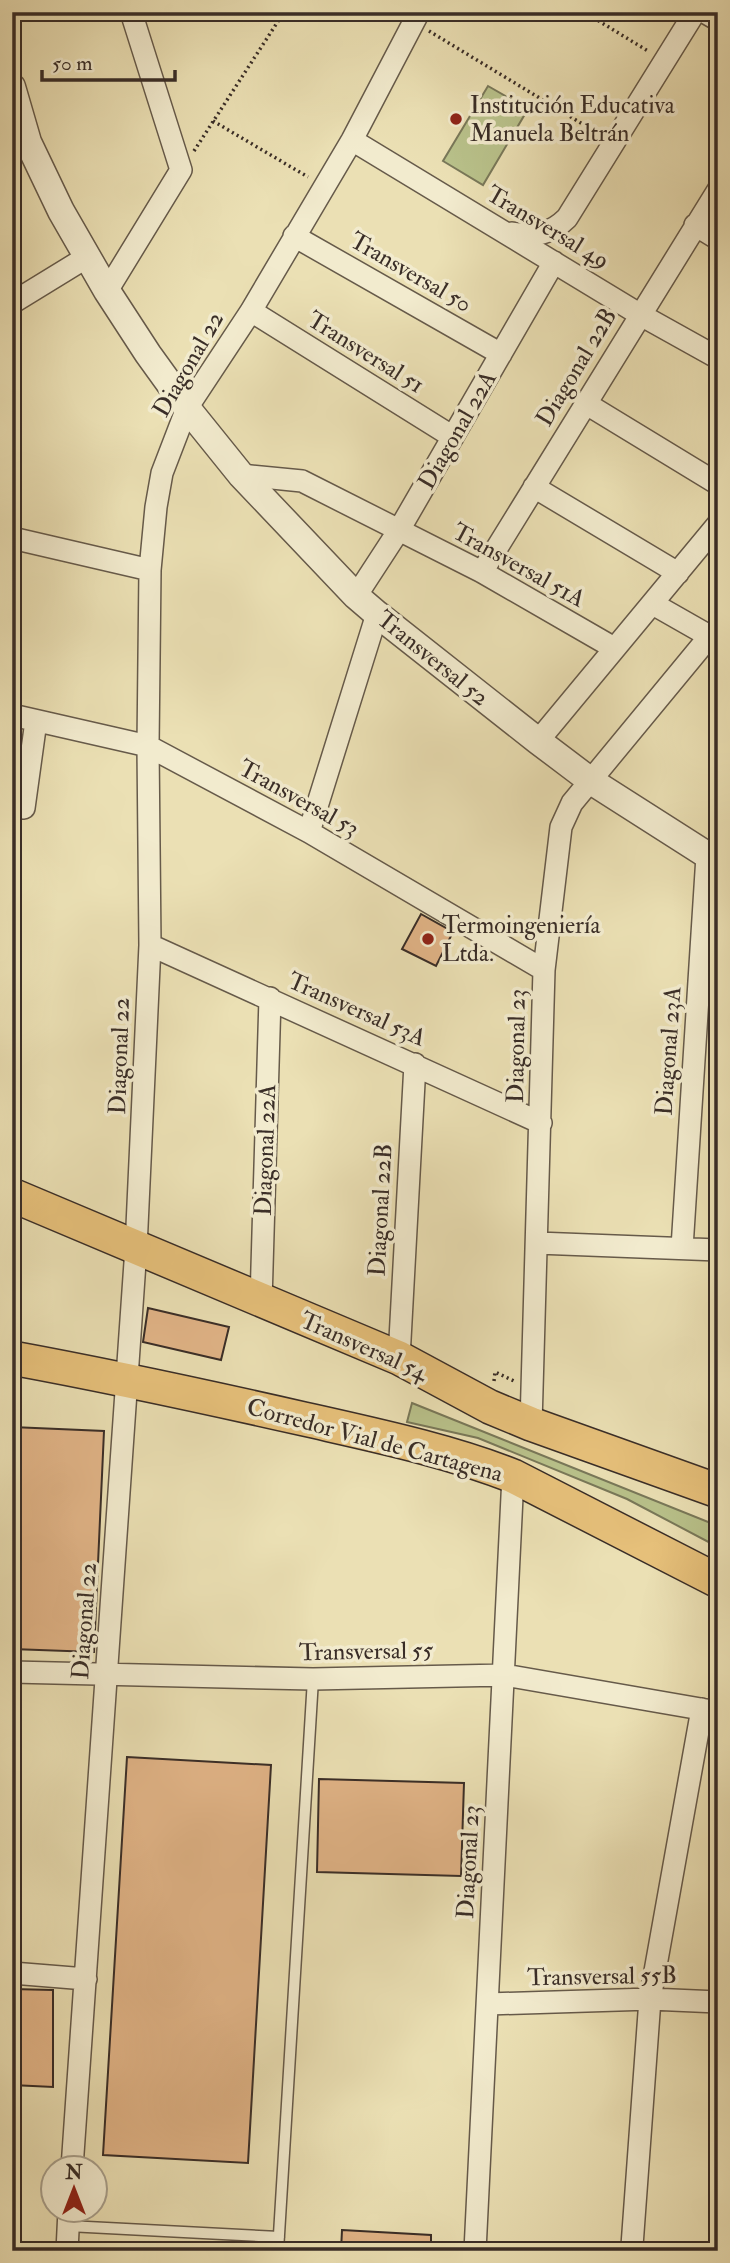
<svg xmlns="http://www.w3.org/2000/svg" width="730" height="2263" viewBox="0 0 730 2263" font-family="'IM FELL Double Pica',serif">
<rect width="100%" height="100%" fill="#ebe0b4"/>
<filter id="stains"><feTurbulence type="fractalNoise" baseFrequency=".00286" numOctaves="4"/><feColorMatrix values="0 0 0 0 .2 0 0 0 0 .09 0 0 0 0 .02 0 0 0 .5 -.17"/></filter>
<radialGradient id="worn" r=".72"><stop offset=".6" stop-color="#630" stop-opacity="0"/><stop offset="1" stop-color="#630" stop-opacity=".3"/></radialGradient>
<path fill="#b9c28b" stroke="#797859" stroke-width="2" d="M 488,86 L 528,109 L 483,185 L 443,161 Z
M 412,1403 L 718,1526 L 718,1547 L 627,1499 L 478,1438 L 407,1422 Z"/>
<path fill="#e1b487" stroke="#392d27" stroke-width="2" d="M 421,914 L 453,932 L 436,966 L 402,949 Z
M 148,1308 L 229,1327 L 221,1360 L 143,1342 Z
M 12,1427 L 104,1431 L 94,1652 L 12,1649 Z
M 127,1757 L 271,1765 L 248,2163 L 103,2155 Z
M 319,1779 L 464,1783 L 461,1876 L 317,1872 Z
M 12,1989 L 53,1990 L 53,2087 L 12,2085 Z
M 342,2230 L 431,2235 L 431,2251 L 341,2251 Z"/>
<g fill="none" stroke-linecap="round" stroke-linejoin="round">
<defs>
<path id="service" d="M 68,2226 L 279,2237
M 278,2251 L 313,1679"/>
<path id="minor" d="M 704,12 L 718,20
M 352,140 L 639,314 L 718,358
M 695,225 L 718,239
M 512,233 C 535,237 551,234 567,218 L 695,12
M 294,236 L 501,354
M 107,291 L 181,170 L 131,12
M 12,303 L 87,257
M 251,311 L 453,437
M 585,403 L 718,484
M 241,475 L 302,481 L 482,572 L 614,648
M 534,487 L 678,573
M 12,538 L 150,570
M 482,572 L 718,190
M 356,596 L 399,530 L 554,262
M 653,604 L 718,641
M 12,715 L 148,746 L 309,832 L 544,970
M 538,741 L 718,524
M 24,808 L 36,721
M 309,832 L 377,614
M 150,945 L 541,1123
M 537,1243 L 718,1250
M 682,1248 L 707,856
M 261,1301 L 270,998
M 399,1358 L 415,1064
M 531,1424 L 544,970 L 561,827 L 572,803 L 709,637
M 12,1672 L 313,1679 L 504,1675 L 718,1712
M 12,1973 L 86,1979
M 488,2004 L 650,1999 L 718,2002
M 72,2168 L 136,1248 L 150,945 L 148,746 L 150,570 L 156,507 L 162,473 L 187,408 L 251,311 L 352,140 L 419,12
M 632,2246 L 650,1999 L 702,1709
M 67,2251 L 69,2210
M 475,2251 L 513,1476"/>
<path id="tertiary" d="M 12,87 L 28,142 L 61,211 L 107,291 L 148,354 L 187,408 L 241,475 L 356,596 L 377,614 L 538,741 L 591,781 L 718,862"/>
<path id="primary" d="M 12,1195 L 399,1358 L 490,1407 L 531,1424 L 718,1491
M 12,1358 C 110,1376 207,1397 304,1419 C 374,1435 447,1450 513,1476 L 718,1581"/>
</defs>
<use href="#service" stroke="#665a4a" stroke-width="13"/>
<use href="#minor" stroke="#665a4a" stroke-width="24"/>
<use href="#tertiary" stroke="#665a4a" stroke-width="29"/>
<use href="#primary" stroke="#392d27" stroke-width="36"/>
<path stroke="#392d27" stroke-width="3.5" stroke-dasharray="2 3.5" stroke-linecap="butt" d="M 584,12 L 648,51
M 429,31 L 599,134
M 213,121 L 308,177
M 194,151 L 284,12
M 494,1381 L 495,1372 L 514,1381"/>
<use href="#service" stroke="#f2ebce" stroke-width="10"/>
<use href="#minor" stroke="#f2ebce" stroke-width="21"/>
<use href="#tertiary" stroke="#f2ebce" stroke-width="26"/>
<use href="#primary" stroke="#e6c07a" stroke-width="33"/>
</g>
<g fill="#8f2418" stroke="#f2ebce" stroke-width="2.5">
<circle cx="456" cy="119" r="7"/>
<circle cx="428" cy="939" r="7"/>
</g>
<g text-anchor="middle" stroke-width="7" stroke-linejoin="round" paint-order="stroke">
<g font-size="24" fill="#392d27" stroke="#f2ebce" text-anchor="start">
<text x="470" y="113">Institución Educativa<tspan x="470" dy="28">Manuela Beltrán</tspan></text>
<text x="442" y="933">Termoingeniería<tspan x="442" dy="28">Ltda.</tspan></text>
</g>
<g font-size="24" fill="#392d27" stroke="#f2ebce">
<text transform="translate(548 227) rotate(31)" y="8">Transversal 49</text>
<text transform="translate(411 272) rotate(30)" y="8">Transversal 50</text>
<text transform="translate(366 352) rotate(32)" y="8">Transversal 51</text>
<text transform="translate(188 364) rotate(-60)" y="8">Diagonal 22</text>
<text transform="translate(576 367) rotate(-59)" y="8">Diagonal 22B</text>
<text transform="translate(457 430) rotate(-60)" y="8">Diagonal 22A</text>
<text transform="translate(519 565) rotate(29)" y="8">Transversal 51A</text>
<text transform="translate(433 658) rotate(39)" y="8">Transversal 52</text>
<text transform="translate(299 798) rotate(29)" y="8">Transversal 53</text>
<text transform="translate(357 1009) rotate(24)" y="8">Transversal 53A</text>
<text transform="translate(516 1046) rotate(-89)" y="8">Diagonal 23</text>
<text transform="translate(668 1051) rotate(-86)" y="8">Diagonal 23A</text>
<text transform="translate(119 1056) rotate(-88)" y="8">Diagonal 22</text>
<text transform="translate(265 1150) rotate(-88)" y="8">Diagonal 22A</text>
<text transform="translate(380 1210) rotate(-87)" y="8">Diagonal 22B</text>
<text transform="translate(364 1346) rotate(24)" y="8">Transversal 54</text>
<text transform="translate(375 1440) rotate(15)" y="8">Corredor Vial de Cartagena</text>
<text transform="translate(84 1621) rotate(-86)" y="8">Diagonal 22</text>
<text transform="translate(366 1651) rotate(-1)" y="8">Transversal 55</text>
<text transform="translate(468 1862) rotate(-87)" y="8">Diagonal 23</text>
<text transform="translate(602 1976) rotate(-1)" y="8">Transversal 55B</text>
</g>
</g>
<rect width="730" height="2263" fill="none" stroke="#ebe0b4" stroke-width="42"/>
<rect x="14" y="14" width="702" height="2235" fill="none" stroke="#392d27" stroke-width="3.5"/>
<rect x="21" y="21" width="688" height="2221" fill="none" stroke="#392d27" stroke-width="2"/>
<g transform="translate(74 2189)"><circle r="33" fill="#f2ebce" stroke="#a89f8b" stroke-width="2"/>
<path d="M0-5L12 26L0 18L-12 26Z" fill="#8f2418"/>
<text y="-10" font-size="19" font-weight="bold" text-anchor="middle" fill="#392d27">N</text>
</g>
<path d="M42 70v10h133v-10" fill="none" stroke="#392d27" stroke-width="3.5"/>
<text x="52" y="70" font-size="21" fill="#392d27" stroke="#f2ebce" stroke-width="5" paint-order="stroke">50 m</text>
<rect width="100%" height="100%" filter="url(#stains)"/>
<rect width="100%" height="100%" fill="url(#worn)"/>
</svg>
